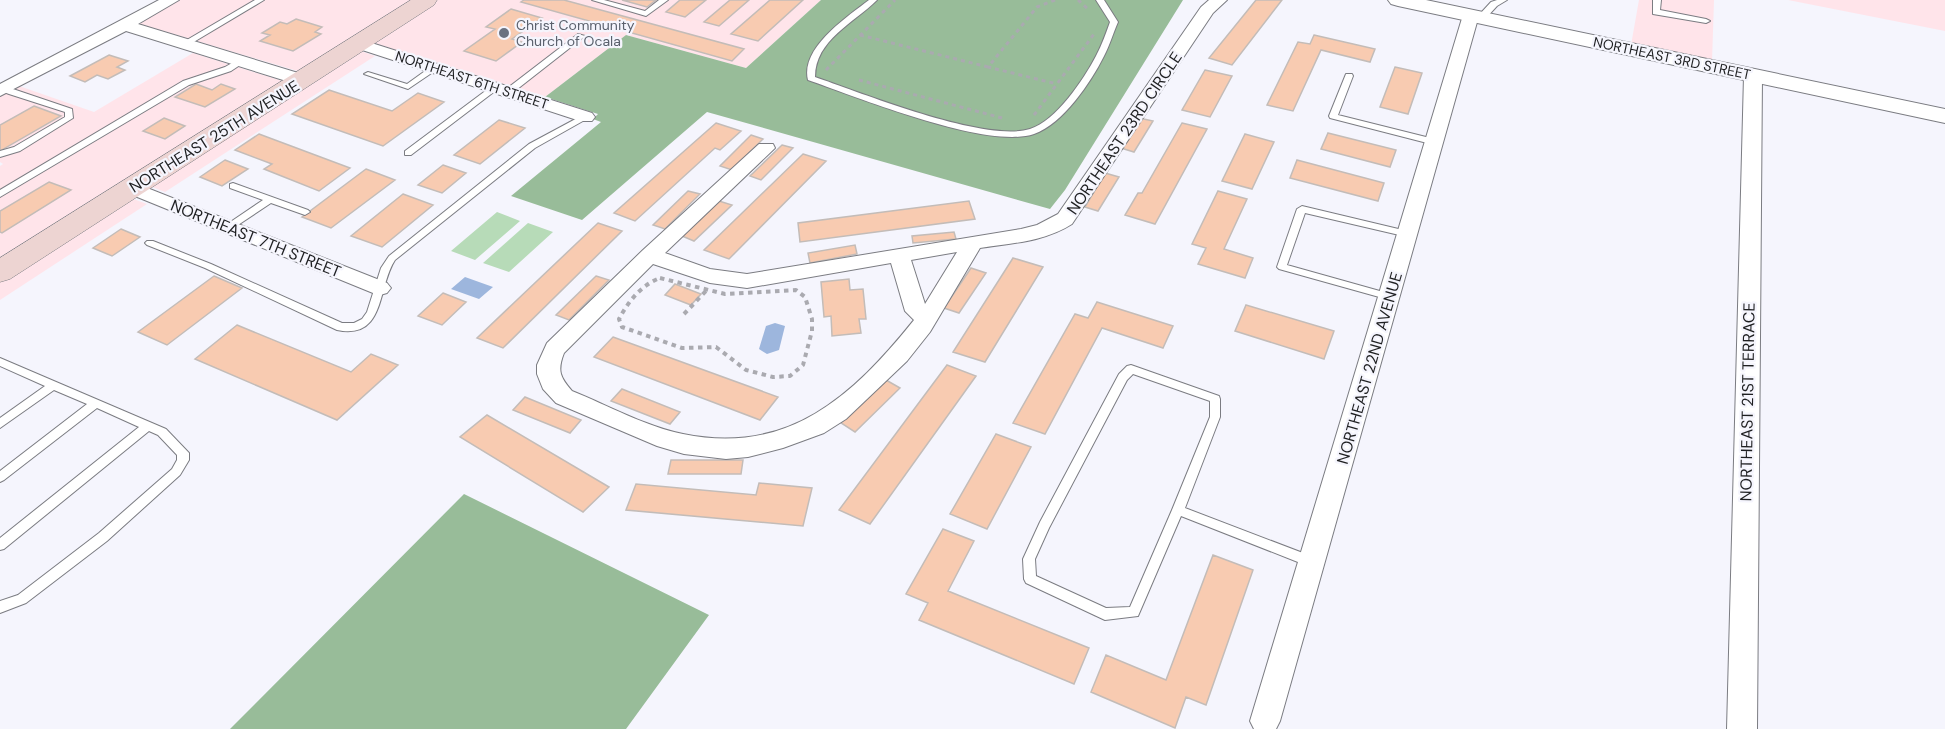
<svg xmlns="http://www.w3.org/2000/svg" width="1945" height="729" viewBox="0 0 1945 729" font-family="'DM Sans',sans-serif">
<rect width="100%" height="100%" fill="#f5f5fd"/>
<path fill="#ffe4ea" d="M 179,0 L 418,0 L 304,73 L 137,23 Z
M 435,0 L 821,0 L 746,68 L 626,35 L 545,97 L 371,42 Z
M 1639,0 L 1714,0 L 1712,62 L 1631,45 Z
M 1788,0 L 1945,0 L 1945,31 Z
M 358,50 L 375,56 L 165,192 L 147,185 Z
M 193,53 L 289,83 L 0,265 L 0,166 L 3,164 L 0,162 L 0,96 L 19,86 L 94,112 Z
M 128,197 L 147,204 L 0,300 L 0,278 Z"/>
<path fill="#b7dbb8" d="M 497,212 L 520,221 L 475,260 L 451,251 Z
M 528,223 L 553,232 L 509,272 L 483,263 Z"/>
<path fill="#98bc99" d="M 821,0 L 1183,0 L 1065,190 L 1050,209 L 707,112 L 582,220 L 511,196 L 601,122 L 593,119 L 598,114 L 545,97 L 626,35 L 746,68 Z
M 464,494 L 709,615 L 626,729 L 230,729 Z"/>
<path fill="#9db6dd" d="M 465,277 L 493,287 L 479,299 L 451,289 Z
M 775,323 L 785,326 L 779,350 L 767,354 L 759,349 L 766,326 Z"/>
<path fill="#f8cbb1" stroke="#c3bcb8" stroke-width="1.5" d="M 524,0 L 564,0 L 744,49 L 732,61 L 521,2 Z
M 622,0 L 656,0 L 647,7 Z
M 680,0 L 706,0 L 685,17 L 666,12 Z
M 730,0 L 749,0 L 719,26 L 704,22 Z
M 770,0 L 803,0 L 758,41 L 731,34 Z
M 1256,0 L 1282,0 L 1232,65 L 1209,58 Z
M 511,9 L 542,18 L 512,39 L 522,42 L 496,61 L 464,51 L 495,29 L 486,27 Z
M 296,19 L 322,27 L 315,32 L 321,34 L 293,51 L 260,41 L 270,35 L 262,33 L 280,22 L 287,24 Z
M 1314,35 L 1375,49 L 1370,62 L 1321,50 L 1293,111 L 1267,105 L 1298,42 L 1310,44 Z
M 109,55 L 128,61 L 117,67 L 125,70 L 108,79 L 97,75 L 85,82 L 70,76 Z
M 1395,67 L 1422,73 L 1408,114 L 1380,107 Z
M 1205,70 L 1232,76 L 1210,117 L 1182,110 Z
M 196,84 L 212,90 L 221,84 L 235,89 L 205,107 L 175,97 Z
M 329,90 L 392,111 L 418,93 L 444,102 L 383,146 L 292,114 Z
M 34,106 L 61,116 L 0,151 L 0,125 Z
M 164,118 L 185,126 L 165,139 L 143,131 Z
M 1139,118 L 1153,121 L 1134,152 L 1121,148 Z
M 499,120 L 525,128 L 480,164 L 454,155 Z
M 716,123 L 741,131 L 720,150 L 715,148 L 635,221 L 614,213 Z
M 1182,123 L 1207,129 L 1155,224 L 1125,215 L 1138,193 L 1142,193 Z
M 1328,133 L 1396,150 L 1390,167 L 1321,149 Z
M 259,134 L 350,168 L 319,191 L 264,169 L 272,164 L 235,150 Z
M 1245,134 L 1274,142 L 1252,189 L 1222,181 Z
M 751,135 L 763,139 L 732,170 L 720,166 Z
M 782,145 L 793,148 L 761,180 L 750,176 Z
M 803,154 L 826,161 L 729,259 L 704,250 Z
M 225,160 L 248,169 L 222,186 L 200,177 Z
M 1297,160 L 1384,183 L 1378,201 L 1290,178 Z
M 443,165 L 466,173 L 442,193 L 418,185 Z
M 366,169 L 395,180 L 331,228 L 302,217 Z
M 1105,173 L 1119,177 L 1098,211 L 1085,207 Z
M 49,182 L 71,190 L 2,233 L 0,232 L 0,211 Z
M 688,191 L 700,194 L 665,229 L 653,225 Z
M 1218,191 L 1247,199 L 1224,249 L 1253,258 L 1245,278 L 1198,264 L 1206,248 L 1192,244 Z
M 403,194 L 433,205 L 382,247 L 351,236 Z
M 719,201 L 732,205 L 694,241 L 682,236 Z
M 969,201 L 975,219 L 800,242 L 798,223 Z
M 598,223 L 622,231 L 503,348 L 477,338 Z
M 121,229 L 140,237 L 112,256 L 93,248 Z
M 954,232 L 956,239 L 913,243 L 912,236 Z
M 855,245 L 857,254 L 810,263 L 808,253 Z
M 1013,258 L 1043,267 L 985,362 L 953,352 Z
M 971,268 L 986,273 L 959,313 L 944,308 Z
M 214,276 L 242,288 L 167,345 L 138,332 Z
M 596,276 L 609,280 L 569,320 L 556,315 Z
M 849,279 L 850,290 L 863,289 L 866,319 L 859,319 L 861,333 L 832,336 L 831,316 L 824,317 L 821,282 Z
M 675,284 L 701,294 L 691,305 L 665,295 Z
M 443,293 L 466,302 L 442,325 L 418,316 Z
M 1097,302 L 1173,326 L 1163,348 L 1102,328 L 1045,434 L 1013,423 L 1075,314 L 1088,318 Z
M 1246,305 L 1334,331 L 1324,359 L 1235,331 Z
M 237,325 L 351,372 L 371,354 L 398,365 L 337,420 L 195,359 Z
M 613,337 L 778,397 L 760,420 L 594,357 Z
M 947,365 L 976,376 L 870,524 L 839,510 Z
M 886,380 L 900,388 L 855,432 L 841,423 Z
M 622,389 L 680,412 L 670,424 L 611,401 Z
M 525,397 L 581,420 L 570,433 L 513,410 Z
M 487,415 L 609,487 L 583,512 L 460,437 Z
M 996,434 L 1031,447 L 987,529 L 950,514 Z
M 671,460 L 743,460 L 741,474 L 668,474 Z
M 759,483 L 812,488 L 803,526 L 626,510 L 636,484 L 756,495 Z
M 943,529 L 974,541 L 948,591 L 1089,648 L 1074,684 L 919,620 L 928,603 L 906,594 Z
M 1213,555 L 1253,570 L 1206,705 L 1186,697 L 1175,728 L 1091,692 L 1106,655 L 1166,680 Z"/>
<g fill="none" stroke-linecap="round" stroke-linejoin="round">
<defs>
<path id="service" d="M 255,0 L 264,0 L 187,46 L 180,44 Z
M 592,0 L 604,0 L 645,11 L 659,0 L 668,0 L 646,16 Z
M 869,0 L 877,0 C 854,23 815,40 815,77 C 862,93 985,143 1030,129 C 1056,121 1084,79 1096,56 C 1102,45 1106,33 1110,22 L 1096,0 L 1104,0 L 1118,22 C 1113,33 1110,45 1104,56 C 1091,82 1063,124 1034,134 C 987,150 857,97 808,80 C 800,48 847,17 869,0 Z
M 1497,0 L 1507,0 L 1497,6 L 1485,19 L 1479,19 L 1479,15 L 1491,2 Z
M 1653,0 L 1661,0 L 1660,10 L 1706,19 L 1710,21 L 1706,23 L 1653,14 Z
M 578,34 L 585,36 L 511,94 L 505,94 L 505,90 Z
M 239,59 L 242,59 L 246,61 L 231,71 L 189,85 L 0,197 L 0,190 L 183,81 L 225,67 Z
M 432,66 L 438,66 L 439,68 L 408,89 L 364,74 L 368,72 L 407,84 Z
M 1346,74 L 1352,74 L 1353,76 L 1338,115 L 1438,140 L 1438,144 L 1435,145 L 1330,118 L 1329,116 Z
M 492,86 L 495,86 L 499,88 L 411,155 L 405,155 L 405,151 Z
M 1,87 L 7,87 L 72,109 L 73,118 L 20,151 L 0,157 L 0,151 L 14,147 L 65,117 L 65,112 L 9,94 L 1,91 Z
M 583,115 L 586,115 L 590,117 L 535,148 L 395,260 C 377,287 386,340 337,330 L 205,268 L 147,245 L 145,243 L 147,241 L 153,241 L 211,264 L 342,323 L 354,323 L 362,319 L 367,312 L 381,268 L 389,256 L 529,144 Z
M 233,183 L 308,210 L 310,212 L 305,215 L 271,203 L 232,229 L 226,229 L 224,227 L 226,225 L 263,200 L 230,188 L 230,184 Z
M 1302,206 L 1411,232 L 1413,234 L 1408,237 L 1305,213 L 1287,265 L 1394,295 L 1395,297 L 1394,299 L 1390,300 L 1279,269 L 1277,267 L 1297,209 Z
M 0,358 L 166,429 L 189,453 L 189,460 L 180,475 L 107,541 L 26,603 L 0,613 L 0,601 L 18,595 L 99,533 L 172,469 L 177,460 L 177,455 L 158,435 L 149,431 L 4,549 L 0,550 L 0,538 L 139,427 L 97,408 L 4,480 L 0,482 L 0,471 L 87,404 L 54,390 L 0,428 L 0,418 L 45,386 L 0,366 Z
M 1131,365 L 1219,396 L 1220,399 L 1220,417 L 1185,508 L 1316,558 L 1318,562 L 1316,566 L 1312,567 L 1308,566 L 1181,516 L 1138,616 L 1105,620 L 1026,583 L 1024,579 L 1023,559 L 1040,522 L 1119,374 L 1127,366 ZM 1133,374 L 1210,401 L 1210,417 L 1172,510 L 1130,607 L 1106,608 L 1036,576 L 1035,559 L 1049,528 L 1127,380 Z"/>
<path id="minor" d="M 159,0 L 179,0 L 138,24 L 308,76 L 311,80 L 308,84 L 296,84 L 126,31 L 0,96 L 0,84 Z
M 1209,0 L 1227,0 L 1213,13 L 1072,224 C 1044,242 1012,243 980,248 L 930,332 L 907,361 L 846,419 L 824,433 L 783,448 L 748,457 L 726,459 L 684,454 L 657,446 L 556,403 L 543,389 L 537,374 L 537,365 L 547,343 L 643,250 L 759,144 L 773,144 L 775,148 L 665,253 L 710,269 L 747,274 L 1021,229 L 1037,225 L 1058,214 L 1201,7 ZM 957,252 L 925,304 L 911,260 ZM 891,263 L 905,311 L 914,320 C 853,396 788,456 683,434 C 647,427 607,405 572,391 C 560,377 557,371 564,353 L 653,264 L 710,283 L 747,288 Z
M 1471,10 L 1479,15 L 1280,721 L 1276,729 L 1254,729 L 1250,721 L 1463,15 Z
M 359,39 L 592,113 L 595,117 L 592,121 L 580,121 L 353,47 L 351,44 L 353,41 Z
M 1753,71 L 1759,72 L 1762,76 L 1757,729 L 1727,729 L 1744,76 L 1747,72 Z
M 132,182 L 387,283 L 391,288 L 387,293 L 380,295 L 373,293 L 125,192 L 122,188 L 125,184 Z"/>
<path id="tertiary" d="M 1388,0 L 1426,0 L 1945,109 L 1945,123 L 1398,6 L 1391,4 Z"/>
<path id="secondary" d="M 411,0 L 437,0 L 434,5 L 10,279 L 0,282 L 0,258 Z"/>
</defs>
<use href="#service" stroke="#7b7c82" stroke-width="2"/>
<use href="#minor" stroke="#7b7c82" stroke-width="2"/>
<use href="#tertiary" stroke="#7b7c82" stroke-width="2"/>
<use href="#secondary" stroke="#7b7c82" stroke-width="1"/>
<path stroke="#aaaab0" stroke-width="3" stroke-dasharray="4 4" stroke-linecap="butt" d="M 1055,0 L 1037,7 L 988,67 L 1057,84
M 1078,0 L 1088,9
M 860,35 L 988,67
M 826,70 L 895,0
M 859,80 L 1006,119
M 1034,115 L 1094,34"/>
<path stroke="#aaaab0" stroke-width="4" stroke-dasharray="4.5 4.5" stroke-linecap="butt" d="M 660,278 L 725,294 L 796,290 L 805,297 L 812,319 L 812,331 L 803,365 L 790,376 L 773,377 L 746,370 L 716,347 L 682,348 L 622,327 L 619,319 C 628,302 641,285 660,278 Z
M 684,314 L 706,291"/>
<use href="#service" fill="#fff" fill-rule="evenodd"/>
<use href="#minor" fill="#fff" fill-rule="evenodd"/>
<use href="#tertiary" fill="#fff" fill-rule="evenodd"/>
<use href="#secondary" fill="#edd4d2" fill-rule="evenodd"/>
</g>
<circle fill="#6b7280" stroke="#f5f5fd" stroke-width="2" cx="504" cy="33" r="6"/>
<g text-anchor="middle" stroke-width="4.5" stroke-linejoin="round" paint-order="stroke">
<g font-size="14" fill="#5b616d" stroke="#f5f5fd" text-anchor="start">
<text x="516" y="30">Christ Community<tspan x="516" dy="16">Church of Ocala</tspan></text>
</g>
<g font-size="14" fill="#1e1f21" stroke="#f5f5fd">
<text transform="translate(1672 58) rotate(12)" y="5">NORTHEAST 3RD STREET</text>
<text transform="translate(472 80) rotate(18)" y="5">NORTHEAST 6TH STREET</text>
</g>
<g font-size="16" fill="#1e1f21" stroke="#f5f5fd">
<text transform="translate(1124 133) rotate(-56)" y="6">NORTHEAST 23RD CIRCLE</text>
<text transform="translate(214 136) rotate(-32)" y="6">NORTHEAST 25TH AVENUE</text>
<text transform="translate(256 238) rotate(22)" y="6">NORTHEAST 7TH STREET</text>
<text transform="translate(1369 368) rotate(-74)" y="6">NORTHEAST 22ND AVENUE</text>
<text transform="translate(1747 402) rotate(-89)" y="6">NORTHEAST 21ST TERRACE</text>
</g>
</g>
</svg>
